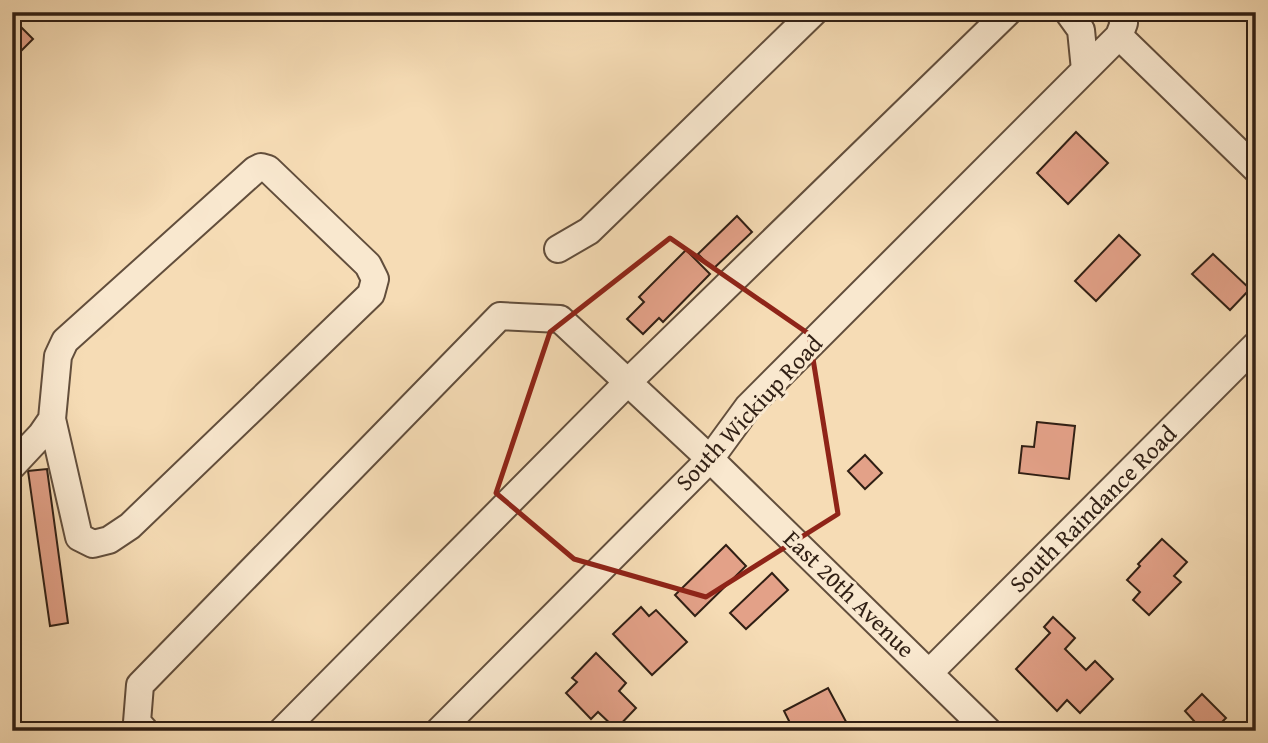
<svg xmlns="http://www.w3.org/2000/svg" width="1268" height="743" viewBox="0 0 1268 743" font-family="'Gentium Book Plus',serif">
<rect width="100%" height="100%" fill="#f6dcb5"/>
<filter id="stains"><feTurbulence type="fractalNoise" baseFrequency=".00286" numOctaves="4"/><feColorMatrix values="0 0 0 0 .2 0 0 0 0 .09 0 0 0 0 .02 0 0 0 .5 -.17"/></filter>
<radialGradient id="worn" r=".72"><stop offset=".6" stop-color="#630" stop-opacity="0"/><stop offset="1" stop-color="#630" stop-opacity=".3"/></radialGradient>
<path fill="#e3a188" stroke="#301f14" stroke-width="2" d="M 12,18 L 33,39 L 12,60 Z
M 1076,132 L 1108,163 L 1068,204 L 1037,173 Z
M 737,216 L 752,232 L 713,269 L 698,254 Z
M 1119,235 L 1140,255 L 1096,301 L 1075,281 Z
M 686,250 L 710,274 L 663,322 L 659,318 L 643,334 L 627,319 L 644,302 L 639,297 Z
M 1213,254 L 1250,289 L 1230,310 L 1192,274 Z
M 1037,422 L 1075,426 L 1069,479 L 1019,473 L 1022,446 L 1034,447 Z
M 865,455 L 882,473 L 865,489 L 848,471 Z
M 47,469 L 68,623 L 50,626 L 28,471 Z
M 1162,539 L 1187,562 L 1174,576 L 1181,582 L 1149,615 L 1133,600 L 1140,592 L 1127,580 L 1140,566 L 1138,564 Z
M 726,545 L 746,566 L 695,616 L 675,595 Z
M 772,573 L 788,590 L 746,629 L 730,613 Z
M 641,607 L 649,616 L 656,610 L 687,642 L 652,675 L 613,634 Z
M 1053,617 L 1075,638 L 1065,649 L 1086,670 L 1095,661 L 1113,679 L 1080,713 L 1067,700 L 1057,711 L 1016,669 L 1050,633 L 1044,627 Z
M 596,653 L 626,683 L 619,691 L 636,708 L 616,729 L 598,712 L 591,719 L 566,693 L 577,682 L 572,678 Z
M 828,688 L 851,731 L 794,731 L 784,711 Z
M 1202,694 L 1226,718 L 1213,731 L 1203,731 L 1185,711 Z"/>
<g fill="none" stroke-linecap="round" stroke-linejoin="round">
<defs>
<path id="minor" d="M 1068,12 L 1081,30 L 1085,70
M 1119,36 L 1256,169
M 558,249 L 589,231 L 814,12
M 12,466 L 41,435 L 52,419 L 58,356 L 65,341 L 255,170 L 261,167 L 268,169 L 368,265 L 375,279 L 371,294 L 130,526 L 109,540 L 93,544 L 79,537 L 52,419
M 930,672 L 1256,345
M 145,731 L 137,722 L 140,685 L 500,316 L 560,319 L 710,459 L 988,731
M 282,731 L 628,382 L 1008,12
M 439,731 L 710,459 L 748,407 L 1119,36 L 1124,23 L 1120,12"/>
</defs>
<use href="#minor" stroke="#624e3c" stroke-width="30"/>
<use href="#minor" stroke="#f9e8cf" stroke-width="26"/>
</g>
<path fill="none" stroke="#8f2418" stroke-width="5" stroke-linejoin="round" d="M 670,238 L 809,334 L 838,514 L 706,597 L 574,559 L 496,493 L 550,332 Z"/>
<g text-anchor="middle" stroke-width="6" stroke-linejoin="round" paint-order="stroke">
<g font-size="24" fill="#301f14" stroke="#f9e8cf">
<text transform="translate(749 413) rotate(-47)" y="8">South Wickiup Road</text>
<text transform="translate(1093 509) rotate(-45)" y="8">South Raindance Road</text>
<text transform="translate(849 594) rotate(44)" y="8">East 20th Avenue</text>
</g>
</g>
<rect width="1268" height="743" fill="none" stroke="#f6dcb5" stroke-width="42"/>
<rect x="14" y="14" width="1240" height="715" fill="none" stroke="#301f14" stroke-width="3.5"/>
<rect x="21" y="21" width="1226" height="701" fill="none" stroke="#301f14" stroke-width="2"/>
<rect width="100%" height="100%" filter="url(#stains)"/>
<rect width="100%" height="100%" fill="url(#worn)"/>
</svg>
